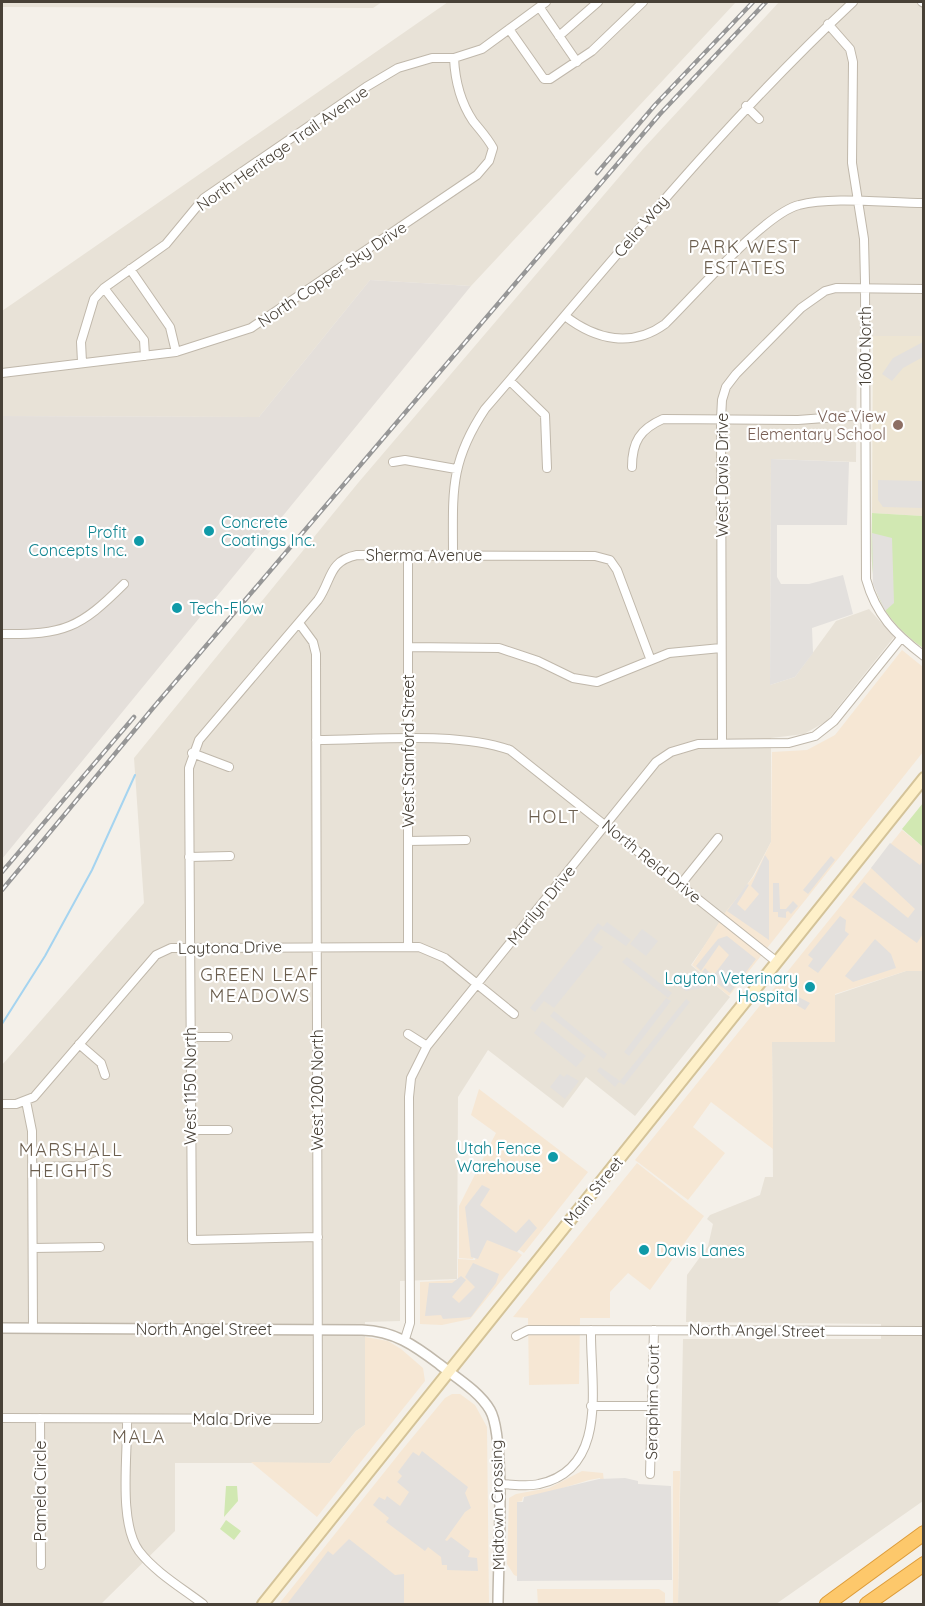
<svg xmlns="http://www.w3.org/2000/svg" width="925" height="1606" viewBox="0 0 925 1606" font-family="Quicksand,sans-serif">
<rect width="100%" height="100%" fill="#f4f0e9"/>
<path fill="#e8e2d7" d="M 2,2 L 382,2 L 373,8 L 2,7 Z
M 448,2 L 736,2 L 471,286 L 370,280 L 259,417 L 2,416 L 2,311 Z
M 779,2 L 923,2 L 923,336 L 857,337 L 856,462 L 771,459 L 770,685 L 795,677 L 836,621 L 869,609 L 894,637 L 827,721 L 804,734 L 771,738 L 771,842 L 753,876 L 691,965 L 730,997 L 635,1116 L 586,1077 L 563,1108 L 488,1050 L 458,1097 L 457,1279 L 400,1281 L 400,1321 L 365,1322 L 365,1425 L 356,1431 L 330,1463 L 175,1463 L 175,1531 L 101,1604 L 2,1604 L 2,1065 L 144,903 L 134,758 L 358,483 L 643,149 Z
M 906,971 L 923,971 L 923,1501 L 776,1604 L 678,1604 L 683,1339 L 881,1339 L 881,1324 L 686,1322 L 687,1275 L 708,1246 L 713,1224 L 707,1219 L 710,1215 L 760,1195 L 765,1177 L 773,1177 L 772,1042 L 835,1042 L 835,995 Z"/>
<path fill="#f6e7d4" d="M 902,650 L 923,667 L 923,752 L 729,996 L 692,965 L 727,910 L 754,876 L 771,842 L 772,752 L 807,750 L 835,735 Z
M 902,830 L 923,847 L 923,971 L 906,971 L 835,994 L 835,1042 L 772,1042 L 773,1149 L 711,1102 L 693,1127 L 725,1153 L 688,1200 L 635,1160 Z
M 479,1089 L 588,1172 L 524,1253 L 482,1225 L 473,1259 L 459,1258 L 459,1206 L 496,1133 L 471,1115 Z
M 637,1163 L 704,1216 L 650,1290 L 628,1273 L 610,1292 L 610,1318 L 580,1318 L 579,1384 L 529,1385 L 528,1318 L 513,1317 Z
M 484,1229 L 522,1255 L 470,1319 L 442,1325 L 420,1324 L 420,1282 L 458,1280 L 458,1259 L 475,1260 Z
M 365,1337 L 388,1341 L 401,1349 L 423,1368 L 425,1381 L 317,1517 L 251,1462 L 330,1463 L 356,1431 L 365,1425 Z
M 452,1394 L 460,1394 L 475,1405 L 487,1427 L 489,1604 L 279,1604 L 402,1450 L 445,1398 Z
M 582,1471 L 603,1473 L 604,1482 L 601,1483 L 600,1478 L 589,1480 L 540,1495 L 523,1497 L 522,1501 L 517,1502 L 519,1577 L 514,1575 L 507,1564 L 509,1498 L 516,1494 L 549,1488 Z
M 673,1471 L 680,1471 L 678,1604 L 673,1604 Z
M 537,1589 L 659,1589 L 665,1593 L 665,1604 L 538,1604 Z"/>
<path fill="#e4dfda" d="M 370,280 L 471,286 L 2,859 L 2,416 L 259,417 Z"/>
<path fill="#ede5d3" d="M 873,336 L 923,336 L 923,516 L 872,513 Z"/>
<path fill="#d1e8b2" d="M 872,513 L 923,516 L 923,648 C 867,607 871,577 872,513 Z
M 923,803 L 923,847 L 902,829 Z
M 226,1486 L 237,1486 L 238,1501 L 224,1517 Z
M 226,1520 L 241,1531 L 234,1540 L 220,1529 Z"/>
<path fill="#e3e0dd" d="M 923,342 L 923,357 L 903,368 L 892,381 L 882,374 L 893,358 Z
M 771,459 L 849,462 L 847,525 L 777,525 L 777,577 L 781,584 L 809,584 L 843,575 L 853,614 L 812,628 L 813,653 L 795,677 L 770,685 Z
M 878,480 L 923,481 L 923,508 L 883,507 L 878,500 Z
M 872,533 L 892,538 L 894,603 L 885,611 L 873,584 Z
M 890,843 L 920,865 L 923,861 L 923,934 L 917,943 L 852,897 L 864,882 L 908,918 L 915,909 L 871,868 Z
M 765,855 L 769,861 L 769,940 L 727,911 L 747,884 L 749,885 L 737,904 L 745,911 L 759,894 L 751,886 Z
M 831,856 L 835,860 L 808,894 L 803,890 Z
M 773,883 L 779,883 L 780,909 L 786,909 L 793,901 L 798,906 L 791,914 L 788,911 L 786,912 L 786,918 L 778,917 L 778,912 L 773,912 Z
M 840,916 L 846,920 L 845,931 L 849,934 L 818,973 L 808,966 L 813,959 L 808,955 Z
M 607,922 L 631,940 L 626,946 L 601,929 L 593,940 L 603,947 L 554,1008 L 544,1001 L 535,1012 L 530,1008 L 598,923 L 603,927 Z
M 642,929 L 658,941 L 646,956 L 630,944 Z
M 727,936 L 756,959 L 730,993 L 702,972 L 705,968 L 713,976 L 729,955 L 719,945 L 701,971 L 696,966 L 718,939 Z
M 875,939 L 891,954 L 896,968 L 853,982 L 845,976 Z
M 627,957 L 672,993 L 668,998 L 622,962 Z
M 675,977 L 686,985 L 701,983 L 702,988 L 686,991 L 681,988 L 672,982 Z
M 787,991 L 810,1003 L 805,1010 L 783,997 Z
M 666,998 L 671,1001 L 629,1056 L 624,1052 Z
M 686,999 L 690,1002 L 624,1085 L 619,1082 L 615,1087 L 597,1071 L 600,1067 L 620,1081 Z
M 554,1011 L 607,1054 L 604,1059 L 550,1016 Z
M 542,1021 L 586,1056 L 576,1067 L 534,1033 Z
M 560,1074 L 564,1077 L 567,1074 L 579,1081 L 565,1099 L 550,1087 Z
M 482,1185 L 490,1189 L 480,1205 L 516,1233 L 529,1219 L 537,1228 L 517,1252 L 487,1240 L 478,1259 L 471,1257 L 465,1207 Z
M 473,1263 L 499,1274 L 496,1283 L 471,1317 L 443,1319 L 441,1315 L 425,1316 L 429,1283 L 452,1283 L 461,1276 L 466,1280 L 452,1297 L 459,1303 L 475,1287 L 465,1277 Z
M 422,1451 L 468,1487 L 465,1493 L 471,1508 L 465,1512 L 445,1540 L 447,1541 L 451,1537 L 470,1551 L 468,1557 L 477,1558 L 478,1571 L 447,1570 L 447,1565 L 442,1565 L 441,1557 L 428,1547 L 425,1551 L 386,1522 L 389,1518 L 373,1505 L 379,1497 L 385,1500 L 387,1496 L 400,1506 L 409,1492 L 397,1482 L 402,1476 L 398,1472 L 413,1452 L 419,1456 Z
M 625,1478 L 638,1481 L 638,1484 L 671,1486 L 672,1580 L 517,1581 L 517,1502 L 523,1502 L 524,1497 L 599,1479 Z
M 349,1539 L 395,1575 L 404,1574 L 404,1604 L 287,1604 L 328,1551 L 333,1555 Z"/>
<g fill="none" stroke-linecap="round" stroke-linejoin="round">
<path stroke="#a5d4f0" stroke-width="2" d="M 2,1024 L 45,956 L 92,870 L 135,775"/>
<defs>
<path id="minor" d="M 922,2 L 924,3
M 540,8 L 577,62
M 828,24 L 850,49 L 853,62 L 852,163 L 864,239 L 865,282 L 866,579 C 876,615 895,634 924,656
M 509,29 L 544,79 L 550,79 L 592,51 L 643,2
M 559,36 L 598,2
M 746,106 L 759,119
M 130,269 L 170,327 L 176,352
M 104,288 L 144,340 L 145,356
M 565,316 C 596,340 632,348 665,324 C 693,297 765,213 799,205 C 832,196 887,203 924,203
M 82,362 L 81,342 L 94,299 L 104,288 L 166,244 L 204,198 L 366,87 L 398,68 L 432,58 L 454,58 L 482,49 L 546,2
M 2,373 L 176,352 L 251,328 L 477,175 L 489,161 L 493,148 C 487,137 480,130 473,121 C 461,103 455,80 454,58
M 510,381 L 545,415 L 547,468
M 393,462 L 405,460 L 456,469
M 632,467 C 632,442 640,429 663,419 L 798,420 L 864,415
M 453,555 C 453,493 449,463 485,409 C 605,270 719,127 853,2
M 408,556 L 408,947
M 2,634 C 64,635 80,628 124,584
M 408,647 L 499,648 L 538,661 L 573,678 L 597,682 L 669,653 L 721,648
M 316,740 C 375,740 456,731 510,750 L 777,962
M 722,743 L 721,419 L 722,400 L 726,387 L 736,374 L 801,308 L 825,291 L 836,288 L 924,289
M 192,753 L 229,767
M 408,841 L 466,840
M 189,857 L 230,856
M 681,884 L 718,838
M 408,1034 L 427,1046
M 190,1037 L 228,1037
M 79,1044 L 101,1063 L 105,1075
M 26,1101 L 32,1131 L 33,1328
M 2,1104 L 16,1104 L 34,1097 L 156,955 L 171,948 L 419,947 L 445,958 L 514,1014
M 191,1130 L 228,1130
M 33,1167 L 85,1166 L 99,1160
M 318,1237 L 192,1240 L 189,768 L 199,740 L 318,600 C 332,580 328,561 357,555 L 595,556 L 610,560 L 617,570 L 650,658
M 33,1248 L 100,1247
M 516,1336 L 528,1330 L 924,1331
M 405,1339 L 410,1323 L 409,1097 L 411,1078 L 427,1046 L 656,762 L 671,752 L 698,744 L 789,743 L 815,736 L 834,721 L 901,638
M 591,1406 L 651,1406
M 2,1418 L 318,1419 L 316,654 L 313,642 L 299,623
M 40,1418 L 41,1565
M 127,1419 C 128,1454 118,1522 139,1551 C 155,1572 182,1588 203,1604
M 650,1474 L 654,1330
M 498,1484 C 511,1484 527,1487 539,1484 C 610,1469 590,1382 591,1330"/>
<path id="tertiary" d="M 2,1328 L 362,1330 C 394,1331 414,1345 439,1364 C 455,1377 479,1391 490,1410 C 506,1437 498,1565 498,1604"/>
<path id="secondary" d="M 263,1604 L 924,778"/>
<path id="motorway" d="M 827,1604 L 924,1533
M 867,1604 L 924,1564"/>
</defs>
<use href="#minor" stroke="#c0b8ab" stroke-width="10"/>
<use href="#tertiary" stroke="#c0b8ab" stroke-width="12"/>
<use href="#secondary" stroke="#d4c399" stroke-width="14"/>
<use href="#motorway" stroke="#dd9c3a" stroke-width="16"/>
<use href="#minor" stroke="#fff" stroke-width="8"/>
<use href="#tertiary" stroke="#fff" stroke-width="9"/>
<use href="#secondary" stroke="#fef0c9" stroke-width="10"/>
<use href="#motorway" stroke="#fdc86b" stroke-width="14"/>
<defs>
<path id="rail" d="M 597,173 L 655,105 L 753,2
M 2,872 L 134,717
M 2,890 L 153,708 L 660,114 L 766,2"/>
</defs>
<use href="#rail" stroke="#979797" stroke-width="4.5"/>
<use href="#rail" stroke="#fff" stroke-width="2" stroke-dasharray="7" stroke-linecap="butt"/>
</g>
<circle fill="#8d6e63" stroke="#fff" stroke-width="2" cx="898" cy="425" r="6"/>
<g fill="#0f9aa8" stroke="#fff" stroke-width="2">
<circle cx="209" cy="531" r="6"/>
<circle cx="139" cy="541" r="6"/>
<circle cx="177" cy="608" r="6"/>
<circle cx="810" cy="987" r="6"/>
<circle cx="553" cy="1157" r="6"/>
<circle cx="644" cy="1250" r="6"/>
</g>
<g text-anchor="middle" stroke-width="4.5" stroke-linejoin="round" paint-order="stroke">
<g font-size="16" fill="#484137" stroke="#fff">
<text transform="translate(282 148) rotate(-35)" y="6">North Heritage Trail Avenue</text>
<text transform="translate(641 226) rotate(-50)" y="6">Celia Way</text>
<text transform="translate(332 274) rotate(-34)" y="6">North Copper Sky Drive</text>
<text transform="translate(865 346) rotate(-90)" y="6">1600 North</text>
<text transform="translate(722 475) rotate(-90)" y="6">West Davis Drive</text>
<text x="424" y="561">Sherma Avenue</text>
<text transform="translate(408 751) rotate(-90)" y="6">West Stanford Street</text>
<text transform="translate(652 861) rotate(39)" y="6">North Reid Drive</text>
<text transform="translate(541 905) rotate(-51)" y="6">Marilyn Drive</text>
<text transform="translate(230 947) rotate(-1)" y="6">Laytona Drive</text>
<text transform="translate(190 1086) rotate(-90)" y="6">West 1150 North</text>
<text transform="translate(317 1090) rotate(-90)" y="6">West 1200 North</text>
<text transform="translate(593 1191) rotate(-51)" y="6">Main Street</text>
<text x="204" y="1335">North Angel Street</text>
<text transform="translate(757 1330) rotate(1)" y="6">North Angel Street</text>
<text transform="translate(652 1402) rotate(-89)" y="6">Seraphim Court</text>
<text x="232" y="1425">Mala Drive</text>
<text transform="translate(40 1491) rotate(-90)" y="6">Pamela Circle</text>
<text transform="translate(497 1505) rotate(-91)" y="6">Midtown Crossing</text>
</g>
<g font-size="16" fill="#785e54" stroke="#fff" text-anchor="end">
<text x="886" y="422">Vae View<tspan x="886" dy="18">Elementary School</tspan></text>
</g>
<g font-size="16" fill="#0d838f" stroke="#fff" text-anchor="start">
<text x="221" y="528">Concrete<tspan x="221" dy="18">Coatings Inc.</tspan></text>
<text x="127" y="538" text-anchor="end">Profit<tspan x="127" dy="18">Concepts Inc.</tspan></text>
<text x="189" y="614">Tech-Flow</text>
<text x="798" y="984" text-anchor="end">Layton Veterinary<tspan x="798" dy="18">Hospital</tspan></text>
<text x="541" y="1154" text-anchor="end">Utah Fence<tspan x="541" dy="18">Warehouse</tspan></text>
<text x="656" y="1256">Davis Lanes</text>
</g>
<g font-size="18" letter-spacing="1.5" fill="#6b5e4e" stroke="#fff">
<text x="745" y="253">PARK WEST<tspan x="745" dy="21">ESTATES</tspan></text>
<text x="554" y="823">HOLT</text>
<text x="260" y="981">GREEN LEAF<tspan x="260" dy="21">MEADOWS</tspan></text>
<text x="71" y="1156">MARSHALL<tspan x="71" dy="21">HEIGHTS</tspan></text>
<text x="139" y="1443">MALA</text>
</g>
</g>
<rect width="925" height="1606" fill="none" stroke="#484137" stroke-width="6"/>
</svg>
